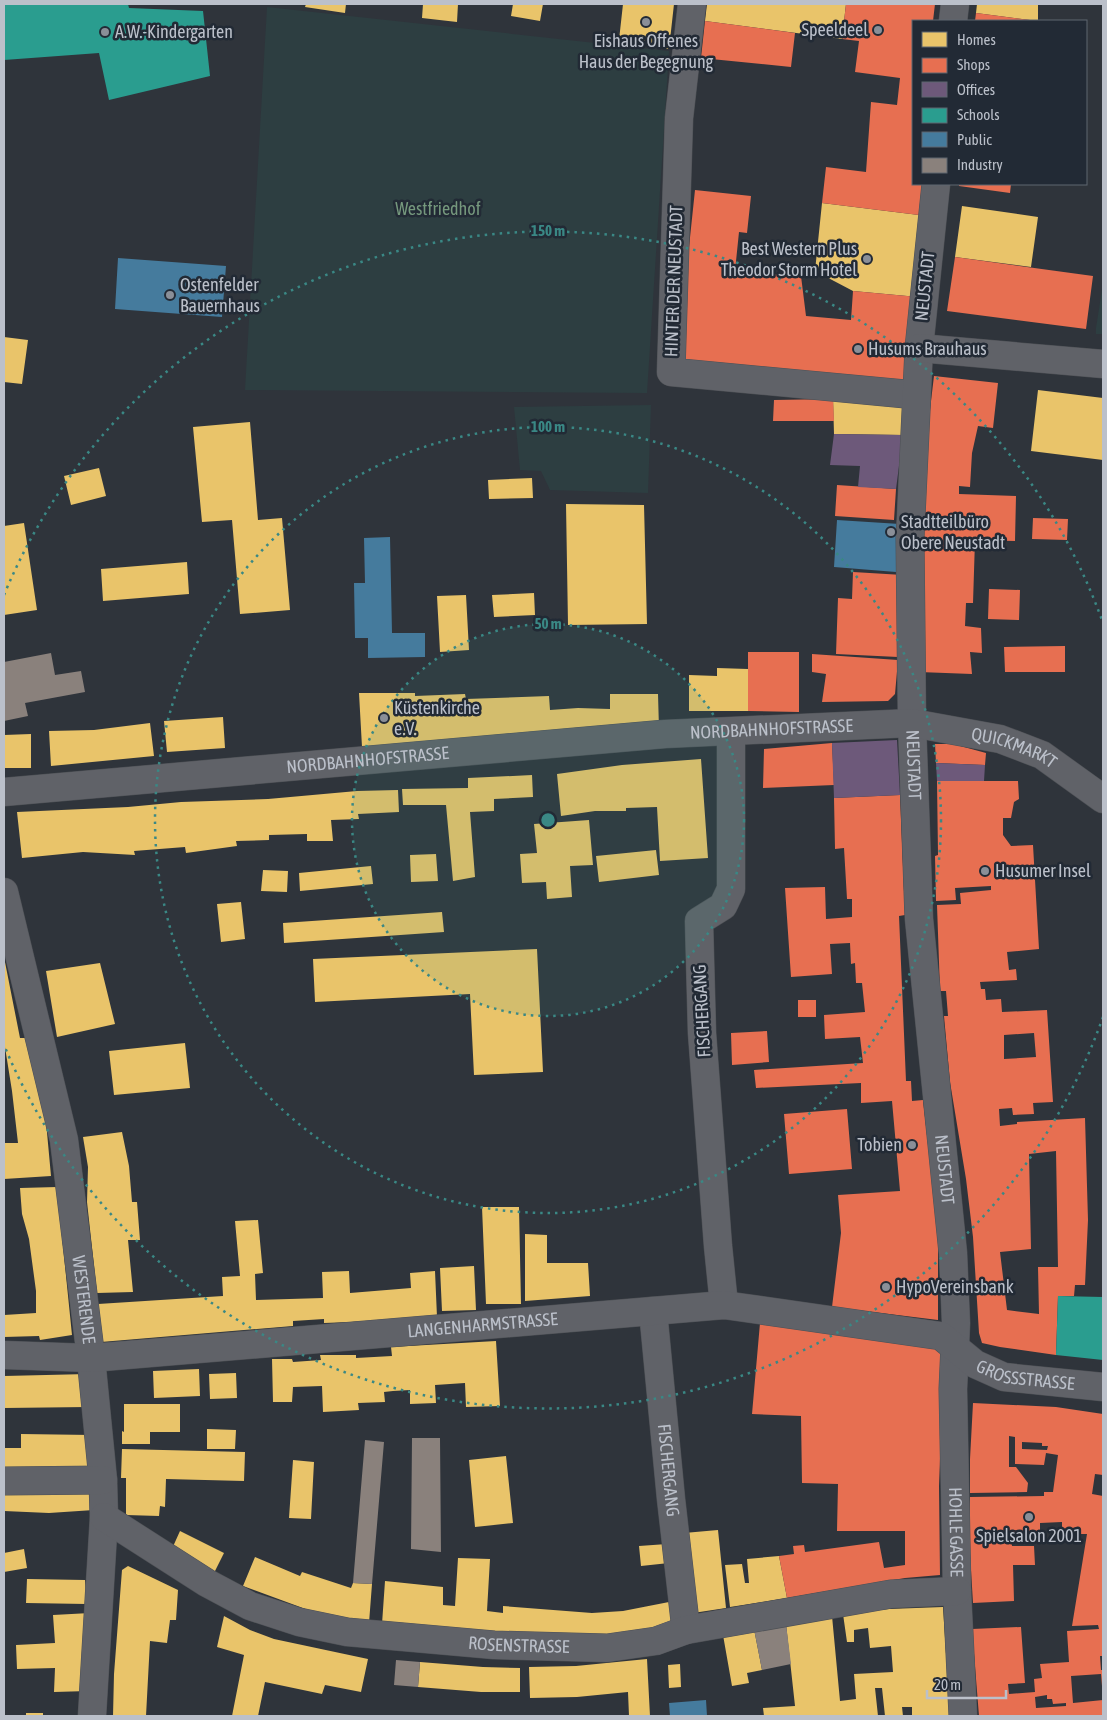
<svg xmlns="http://www.w3.org/2000/svg" width="1107" height="1720" viewBox="0 0 1107 1720" font-family="'Asap Condensed',sans-serif">
<rect width="100%" height="100%" fill="#2f343b"/>
<path fill="#2d3e41" d="M 267,7 L 669,51 L 647,393 L 245,390 Z
M 1103,283 L 1103,334 L 1096,334 L 1096,328 Z
M 651,405 L 648,493 L 550,490 L 541,471 L 520,470 L 514,407 Z"/>
<path fill="#e9c46a" d="M 306,4 L 346,4 L 345,13 L 305,7 Z
M 423,4 L 458,4 L 457,22 L 422,18 Z
M 513,4 L 543,4 L 540,21 L 511,16 Z
M 623,4 L 674,4 L 669,49 L 619,40 Z
M 707,4 L 846,4 L 842,39 L 705,21 Z
M 977,4 L 1038,4 L 1038,21 L 976,13 Z
M 822,203 L 919,215 L 918,297 L 853,291 L 815,271 Z
M 962,206 L 1038,217 L 1031,267 L 955,257 Z
M 4,337 L 28,340 L 22,384 L 4,382 Z
M 1038,390 L 1103,398 L 1103,460 L 1031,451 Z
M 833,399 L 905,403 L 903,435 L 834,434 Z
M 250,422 L 258,520 L 282,518 L 290,610 L 240,614 L 232,520 L 202,522 L 193,427 Z
M 99,468 L 106,496 L 71,505 L 64,476 Z
M 532,478 L 533,498 L 489,499 L 488,480 Z
M 566,504 L 644,505 L 647,624 L 568,625 Z
M 24,523 L 37,610 L 4,615 L 4,526 Z
M 187,562 L 189,594 L 103,601 L 101,569 Z
M 534,593 L 535,615 L 494,617 L 492,595 Z
M 466,595 L 469,650 L 440,652 L 437,596 Z
M 717,668 L 748,669 L 748,711 L 689,711 L 689,675 L 717,676 Z
M 359,693 L 415,693 L 415,696 L 465,694 L 466,699 L 549,696 L 550,710 L 578,708 L 610,709 L 610,694 L 658,694 L 659,729 L 362,747 Z
M 223,717 L 225,748 L 167,752 L 164,721 Z
M 150,723 L 154,756 L 51,766 L 49,731 L 94,730 Z
M 31,734 L 31,768 L 4,768 L 4,735 Z
M 701,759 L 708,858 L 660,861 L 657,807 L 626,808 L 626,811 L 595,811 L 561,816 L 557,774 L 622,765 Z
M 532,775 L 533,797 L 494,799 L 494,811 L 470,812 L 475,877 L 453,881 L 446,805 L 403,805 L 402,789 L 468,788 L 468,778 Z
M 398,790 L 399,812 L 358,814 L 359,819 L 331,820 L 333,841 L 307,841 L 307,834 L 269,835 L 269,840 L 236,841 L 237,846 L 186,853 L 185,847 L 134,851 L 135,855 L 83,852 L 22,858 L 17,812 L 128,807 L 181,802 L 268,799 L 357,791 Z
M 589,820 L 593,865 L 570,866 L 572,897 L 547,899 L 546,882 L 522,883 L 520,854 L 537,853 L 534,824 Z
M 656,850 L 659,875 L 599,882 L 596,856 Z
M 436,854 L 438,881 L 411,882 L 410,855 Z
M 371,866 L 373,884 L 300,891 L 299,873 Z
M 263,870 L 288,871 L 287,892 L 261,891 Z
M 241,902 L 245,939 L 221,942 L 217,904 Z
M 442,912 L 444,932 L 284,943 L 283,923 Z
M 537,949 L 543,1072 L 474,1075 L 470,994 L 315,1002 L 313,959 Z
M 4,957 L 20,1038 L 34,1038 L 43,1089 L 51,1176 L 4,1179 L 4,1143 L 18,1143 L 12,1091 L 4,1041 Z
M 100,963 L 115,1024 L 57,1037 L 46,971 Z
M 185,1043 L 190,1088 L 114,1095 L 109,1051 Z
M 122,1132 L 129,1166 L 132,1202 L 137,1202 L 140,1240 L 128,1240 L 133,1292 L 97,1293 L 87,1202 L 88,1167 L 83,1137 Z
M 57,1187 L 72,1335 L 40,1340 L 39,1336 L 4,1337 L 4,1315 L 36,1313 L 36,1291 L 29,1239 L 22,1214 L 20,1188 Z
M 482,1207 L 519,1207 L 521,1304 L 486,1304 Z
M 258,1220 L 263,1273 L 255,1274 L 256,1300 L 323,1298 L 322,1272 L 349,1271 L 350,1293 L 411,1288 L 410,1273 L 435,1271 L 437,1317 L 351,1322 L 324,1323 L 324,1319 L 293,1321 L 293,1326 L 101,1342 L 98,1304 L 223,1296 L 222,1277 L 240,1276 L 235,1221 Z
M 525,1234 L 547,1235 L 547,1263 L 588,1263 L 590,1296 L 525,1301 Z
M 474,1266 L 476,1310 L 442,1311 L 440,1268 Z
M 496,1341 L 500,1406 L 466,1407 L 465,1383 L 435,1385 L 436,1403 L 410,1404 L 410,1390 L 393,1391 L 384,1392 L 385,1402 L 358,1403 L 359,1410 L 323,1412 L 322,1386 L 293,1387 L 292,1402 L 273,1402 L 272,1359 L 292,1359 L 293,1362 L 321,1360 L 320,1355 L 356,1355 L 356,1358 L 392,1356 L 391,1347 Z
M 199,1369 L 200,1396 L 154,1398 L 153,1371 Z
M 236,1373 L 237,1398 L 210,1399 L 209,1374 Z
M 88,1374 L 88,1407 L 4,1408 L 4,1376 Z
M 124,1404 L 180,1404 L 180,1432 L 150,1432 L 150,1444 L 122,1444 L 122,1431 L 124,1432 Z
M 207,1429 L 236,1430 L 235,1449 L 207,1449 Z
M 21,1434 L 92,1435 L 95,1472 L 4,1470 L 4,1448 L 21,1448 Z
M 122,1449 L 245,1452 L 244,1481 L 166,1479 L 165,1507 L 160,1506 L 159,1516 L 126,1515 L 126,1478 L 121,1478 Z
M 506,1456 L 513,1523 L 475,1527 L 469,1460 Z
M 293,1460 L 314,1462 L 311,1519 L 289,1518 Z
M 4,1485 L 95,1485 L 94,1510 L 49,1513 L 4,1511 Z
M 718,1530 L 726,1608 L 693,1613 L 684,1533 Z
M 180,1531 L 224,1553 L 214,1573 L 171,1551 Z
M 667,1544 L 669,1563 L 641,1566 L 639,1546 Z
M 24,1549 L 27,1568 L 4,1572 L 4,1553 Z
M 779,1556 L 787,1598 L 730,1607 L 725,1565 L 742,1564 L 745,1583 L 749,1583 L 747,1559 Z
M 255,1557 L 300,1576 L 302,1572 L 351,1588 L 353,1583 L 372,1584 L 369,1623 L 311,1611 L 243,1586 Z
M 458,1558 L 490,1559 L 487,1611 L 503,1613 L 503,1606 L 592,1613 L 623,1611 L 669,1602 L 674,1625 L 649,1630 L 591,1636 L 441,1629 L 382,1624 L 385,1581 L 443,1587 L 443,1605 L 455,1606 Z
M 128,1566 L 178,1590 L 176,1620 L 170,1620 L 167,1643 L 150,1641 L 146,1716 L 113,1716 L 114,1674 L 122,1570 Z
M 27,1579 L 85,1580 L 87,1604 L 26,1603 Z
M 943,1607 L 950,1716 L 912,1716 L 912,1707 L 902,1707 L 903,1716 L 885,1716 L 882,1688 L 875,1688 L 878,1716 L 764,1716 L 763,1708 L 795,1706 L 786,1624 L 832,1616 L 840,1701 L 856,1699 L 854,1674 L 893,1672 L 891,1646 L 870,1648 L 868,1628 L 854,1630 L 854,1642 L 847,1642 L 843,1614 L 889,1609 Z
M 90,1613 L 88,1691 L 54,1692 L 55,1668 L 17,1669 L 16,1645 L 55,1643 L 53,1615 Z
M 224,1616 L 250,1630 L 274,1639 L 368,1659 L 361,1692 L 325,1685 L 322,1694 L 265,1682 L 258,1716 L 232,1716 L 244,1655 L 217,1647 Z
M 754,1629 L 762,1670 L 747,1673 L 749,1683 L 732,1686 L 723,1635 Z
M 647,1659 L 650,1716 L 629,1716 L 628,1692 L 577,1697 L 530,1698 L 529,1667 L 576,1666 Z
M 420,1662 L 483,1667 L 520,1668 L 520,1692 L 481,1692 L 418,1687 Z
M 680,1664 L 681,1687 L 669,1688 L 668,1665 Z
M 26,1713 L 43,1713 L 43,1716 L 26,1716 Z"/>
<path fill="#e76f51" fill-rule="evenodd" d="M 846,4 L 935,4 L 933,21 L 913,21 L 913,184 L 922,184 L 919,215 L 822,203 L 826,167 L 866,172 L 871,102 L 897,105 L 900,78 L 855,72 L 859,41 L 842,39 Z
M 976,13 L 1030,20 L 1030,21 L 975,21 Z
M 705,21 L 795,33 L 791,67 L 701,58 Z
M 959,184 L 1011,184 L 1010,193 L 959,186 Z
M 695,190 L 751,196 L 747,233 L 739,232 L 735,271 L 801,276 L 806,316 L 851,320 L 853,291 L 918,297 L 910,389 L 681,365 L 687,266 Z
M 955,257 L 1093,276 L 1086,329 L 947,311 Z
M 934,376 L 998,383 L 993,428 L 978,426 L 972,453 L 970,487 L 959,486 L 959,494 L 1016,496 L 1015,541 L 975,540 L 973,603 L 966,603 L 965,626 L 981,628 L 982,653 L 970,652 L 972,674 L 919,672 L 925,451 Z
M 833,399 L 834,421 L 773,421 L 774,400 Z
M 837,485 L 896,489 L 894,520 L 835,516 Z
M 1033,518 L 1068,519 L 1067,540 L 1032,539 Z
M 853,572 L 903,575 L 898,657 L 836,654 L 838,598 L 852,599 Z
M 989,589 L 1020,590 L 1019,620 L 988,619 Z
M 1065,646 L 1065,672 L 1005,672 L 1004,647 Z
M 748,652 L 799,652 L 799,712 L 748,711 Z
M 812,654 L 898,660 L 895,694 L 888,701 L 822,702 L 826,674 L 812,672 Z
M 832,743 L 834,785 L 763,788 L 764,749 Z
M 935,744 L 953,744 L 986,753 L 985,765 L 936,763 Z
M 937,781 L 1018,781 L 1019,799 L 1014,802 L 1011,818 L 1003,818 L 1003,835 L 1011,846 L 1033,845 L 1039,949 L 1007,952 L 1009,970 L 1016,969 L 1017,980 L 980,982 L 981,989 L 985,989 L 986,1000 L 1001,999 L 1002,1012 L 1047,1010 L 1053,1102 L 1033,1103 L 1034,1114 L 1013,1115 L 1012,1108 L 999,1109 L 1000,1126 L 1017,1124 L 1017,1122 L 1085,1118 L 1088,1220 L 1085,1285 L 1075,1285 L 1074,1296 L 1058,1296 L 1056,1355 L 1000,1347 L 982,1343 L 979,1333 L 973,1237 L 966,1179 L 950,1082 L 944,1016 L 948,1016 L 946,991 L 940,991 L 937,905 L 961,904 L 960,893 L 991,890 L 991,886 L 955,888 L 956,900 L 936,901 L 935,856 L 938,855 ZM 1034,1033 L 1036,1057 L 1004,1059 L 1004,1035 ZM 1056,1151 L 1058,1267 L 1038,1267 L 1039,1314 L 1007,1310 L 1000,1252 L 1031,1249 L 1029,1154 Z
M 900,795 L 905,915 L 899,916 L 906,1081 L 911,1081 L 912,1101 L 923,1100 L 938,1232 L 938,1320 L 832,1307 L 841,1233 L 838,1195 L 900,1191 L 892,1101 L 861,1103 L 861,1083 L 756,1088 L 754,1070 L 863,1063 L 860,1037 L 825,1039 L 824,1015 L 865,1012 L 862,983 L 856,983 L 855,963 L 851,964 L 850,943 L 830,944 L 832,974 L 791,977 L 785,888 L 825,887 L 826,919 L 852,917 L 852,899 L 847,899 L 844,848 L 835,849 L 834,798 Z
M 798,1000 L 816,1000 L 816,1017 L 798,1017 Z
M 767,1031 L 769,1062 L 732,1065 L 731,1033 Z
M 847,1109 L 852,1169 L 789,1174 L 784,1114 Z
M 760,1323 L 944,1349 L 939,1486 L 940,1575 L 905,1578 L 787,1598 L 779,1556 L 794,1554 L 793,1546 L 804,1545 L 805,1552 L 879,1542 L 884,1568 L 905,1565 L 905,1531 L 837,1531 L 838,1484 L 802,1483 L 801,1416 L 752,1414 Z
M 973,1403 L 1056,1407 L 1103,1414 L 1103,1475 L 1095,1474 L 1092,1494 L 1103,1496 L 1103,1656 L 1100,1656 L 1101,1670 L 1103,1670 L 1103,1686 L 1102,1686 L 1101,1674 L 1071,1676 L 1073,1703 L 1103,1700 L 1103,1716 L 979,1716 L 972,1629 L 1021,1627 L 1025,1683 L 1008,1684 L 1009,1694 L 1035,1692 L 1034,1679 L 1042,1678 L 1040,1664 L 1069,1662 L 1067,1631 L 1099,1629 L 1098,1625 L 1072,1626 L 1087,1534 L 1062,1534 L 1062,1522 L 1040,1523 L 1040,1536 L 1011,1536 L 1012,1546 L 1034,1546 L 1035,1565 L 1013,1565 L 1014,1601 L 973,1603 L 969,1537 L 970,1497 L 1044,1496 L 1044,1492 L 1053,1492 L 1058,1455 L 1046,1453 L 1044,1465 L 1015,1464 L 1015,1437 L 1009,1436 L 1009,1467 L 1016,1467 L 1028,1483 L 1027,1492 L 970,1493 L 970,1459 ZM 1022,1442 L 1042,1443 L 1042,1446 L 1048,1446 L 1047,1450 L 1022,1449 ZM 1047,1695 L 1047,1699 L 1052,1699 L 1053,1704 L 1066,1703 L 1066,1706 L 1036,1708 L 1035,1697 Z"/>
<path fill="#6d597a" d="M 834,434 L 903,435 L 896,489 L 858,487 L 860,466 L 830,465 Z
M 897,740 L 900,795 L 834,798 L 832,743 Z
M 936,763 L 985,765 L 984,781 L 937,781 Z"/>
<path fill="#2a9d8f" d="M 4,4 L 128,4 L 129,8 L 203,11 L 210,76 L 109,100 L 99,53 L 4,60 Z
M 1058,1296 L 1103,1297 L 1103,1360 L 1056,1355 Z"/>
<path fill="#457b9d" d="M 118,258 L 226,266 L 222,317 L 115,309 Z
M 837,520 L 900,524 L 896,572 L 834,567 Z
M 390,537 L 392,633 L 425,633 L 425,657 L 368,658 L 368,638 L 355,638 L 354,583 L 365,583 L 364,538 Z
M 706,1700 L 707,1716 L 670,1716 L 669,1703 Z"/>
<path fill="#8a817c" d="M 51,653 L 55,675 L 81,671 L 85,692 L 25,703 L 28,716 L 4,721 L 4,662 Z
M 412,1438 L 440,1438 L 441,1552 L 411,1549 Z
M 365,1440 L 384,1442 L 372,1584 L 353,1583 Z
M 786,1624 L 791,1664 L 762,1670 L 754,1629 Z
M 396,1660 L 420,1662 L 418,1687 L 394,1685 Z"/>
<g fill="none" stroke-linecap="round" stroke-linejoin="round">
<defs>
<g id="minor">
<path d="M 692,4 L 679,118 L 671,372 L 916,395"/>
<path d="M 953,21 L 955,4"/>
<path id="s1" d="M 936,184 L 919,348 L 910,538 L 912,723 L 919,919 L 953,1253 L 956,1323 L 953,1389 L 957,1591 L 963,1716"/>
<path d="M 919,348 L 1103,364"/>
<path id="s2" d="M 4,792 L 665,734 L 912,723 L 1000,739 L 1042,755 L 1103,799"/>
<path id="s3" d="M 4,892 L 64,1140 L 91,1358 L 103,1480 L 104,1517 L 92,1716"/>
<path d="M 724,1305 L 718,1246 L 702,1033 L 699,921 L 723,906 L 731,889 L 731,732"/>
<path id="s4" d="M 653,1311 L 671,1499 L 686,1630"/>
<path id="s5" d="M 4,1355 L 91,1358 L 724,1305 L 941,1336 L 975,1364 L 1004,1377 L 1103,1387"/>
<path d="M 4,1481 L 103,1480"/>
<path id="s6" d="M 104,1517 L 207,1583 L 250,1606 L 299,1622 L 347,1632 L 494,1645 L 607,1648 L 656,1641 L 686,1630 L 891,1594 L 957,1591"/>
</g>
</defs>
<use href="#minor" stroke="#4d5055" stroke-width="29"/>
<use href="#minor" stroke="#606268" stroke-width="28"/>
</g>
<circle cx="548" cy="820" r="196" fill="#3a8885" fill-opacity=".12"/>
<g fill="none" stroke="#3a8885" stroke-width="2.5" stroke-dasharray="2.5 5">
<circle cx="548" cy="820" r="196"/>
<circle cx="548" cy="820" r="393"/>
<path d="M1103 1017A589 589 0 0 1 4 1045M4 595A589 589 0 0 1 1103 623"/>
</g>
<g fill="#8a8f98" stroke="#222a35" stroke-width="2">
<circle cx="646" cy="22" r="5"/>
<circle cx="878" cy="30" r="5"/>
<circle cx="105" cy="32" r="5"/>
<circle cx="867" cy="259" r="5"/>
<circle cx="170" cy="295" r="5"/>
<circle cx="858" cy="349" r="5"/>
<circle cx="891" cy="532" r="5"/>
<circle cx="384" cy="718" r="5"/>
<circle cx="985" cy="871" r="5"/>
<circle cx="912" cy="1145" r="5"/>
<circle cx="886" cy="1287" r="5"/>
<circle cx="1029" cy="1517" r="5"/>
</g>
<g text-anchor="middle" stroke-width="5" stroke-linejoin="round" paint-order="stroke">
<g font-size="18" fill="#bbc0ca" stroke="#222a35" text-anchor="start">
<text x="868" y="36" text-anchor="end">Speeldeel</text>
<text x="115" y="38">A.W.-Kindergarten</text>
<text x="646" y="47" text-anchor="middle">Eishaus Offenes<tspan x="646" dy="21">Haus der Begegnung</tspan></text>
<text x="857" y="255" text-anchor="end">Best Western Plus<tspan x="857" dy="21">Theodor Storm Hotel</tspan></text>
<text x="180" y="291">Ostenfelder<tspan x="180" dy="21">Bauernhaus</tspan></text>
<text x="868" y="355">Husums Brauhaus</text>
<text x="901" y="528">Stadtteilbüro<tspan x="901" dy="21">Obere Neustadt</tspan></text>
<text x="394" y="714">Küstenkirche<tspan x="394" dy="21">e.V.</tspan></text>
<text x="995" y="877">Husumer Insel</text>
<text x="902" y="1151" text-anchor="end">Tobien</text>
<text x="896" y="1293">HypoVereinsbank</text>
<text x="1029" y="1542" text-anchor="middle">Spielsalon 2001</text>
</g>
<g font-size="18" fill="#75987d" stroke="#222a35">
<text x="438" y="215">Westfriedhof</text>
</g>
<g font-size="18" fill="#bbc0ca" stroke="#222a35">
<text transform="translate(674 281) rotate(-88)" y="6">HINTER DER NEUSTADT</text>
<text transform="translate(925 286) rotate(-84)" y="6">NEUSTADT</text>
<text dy="6" stroke="none"><textPath href="#s2" startOffset="770">NORDBAHNHOFSTRASSE</textPath></text>
<text dy="6" stroke="none"><textPath href="#s2" startOffset="1016">QUICKMARKT</textPath></text>
<text dy="6" stroke="none"><textPath href="#s2" startOffset="365">NORDBAHNHOFSTRASSE</textPath></text>
<text dy="6" stroke="none"><textPath href="#s1" startOffset="582">NEUSTADT</textPath></text>
<text transform="translate(702 1011) rotate(-93)" y="6">FISCHERGANG</text>
<text dy="6" stroke="none"><textPath href="#s1" startOffset="988">NEUSTADT</textPath></text>
<text dy="6" stroke="none"><textPath href="#s3" startOffset="416">WESTERENDE</textPath></text>
<text dy="6" stroke="none"><textPath href="#s5" startOffset="480">LANGENHARMSTRASSE</textPath></text>
<text dy="6" stroke="none"><textPath href="#s5" startOffset="1038">GROSSSTRASSE</textPath></text>
<text dy="6" stroke="none"><textPath href="#s4" startOffset="160">FISCHERGANG</textPath></text>
<text dy="6" stroke="none"><textPath href="#s1" startOffset="1351">HOHLE GASSE</textPath></text>
<text dy="6" stroke="none"><textPath href="#s6" startOffset="444">ROSENSTRASSE</textPath></text>
</g>
</g>
<circle cx="548" cy="820" r="8" fill="#3a8885" stroke="#222a35" stroke-width="2.5"/>
<g font-size="15" text-anchor="middle" font-weight="bold" fill="#3a8885" stroke="#222a35" stroke-width="5" stroke-linejoin="round" paint-order="stroke">
<text x="548" y="236">150 m</text>
<text x="548" y="432">100 m</text>
<text x="548" y="629">50 m</text>
</g>
<rect width="1107" height="1720" fill="none" stroke="#bbc0ca" stroke-width="10"/>
<rect x="912" y="20" width="175" height="165" fill="#222a35" stroke="#5f6671"/>
<rect x="922" y="32" width="25" height="15" fill="#e9c46a" stroke="#5f6671"/>
<text x="957" y="45" font-size="15" fill="#bbc0ca">Homes</text>
<rect x="922" y="58" width="25" height="15" fill="#e76f51" stroke="#5f6671"/>
<text x="957" y="70" font-size="15" fill="#bbc0ca">Shops</text>
<rect x="922" y="82" width="25" height="15" fill="#6d597a" stroke="#5f6671"/>
<text x="957" y="95" font-size="15" fill="#bbc0ca">Offices</text>
<rect x="922" y="108" width="25" height="15" fill="#2a9d8f" stroke="#5f6671"/>
<text x="957" y="120" font-size="15" fill="#bbc0ca">Schools</text>
<rect x="922" y="132" width="25" height="15" fill="#457b9d" stroke="#5f6671"/>
<text x="957" y="145" font-size="15" fill="#bbc0ca">Public</text>
<rect x="922" y="158" width="25" height="15" fill="#8a817c" stroke="#5f6671"/>
<text x="957" y="170" font-size="15" fill="#bbc0ca">Industry</text>
<path d="M927 1690v8h79v-8" fill="none" stroke="#bbc0ca" stroke-width="2.5"/>
<text x="934" y="1690" font-size="15" fill="#bbc0ca" stroke="#222a35" stroke-width="4" paint-order="stroke">20 m</text>
</svg>
